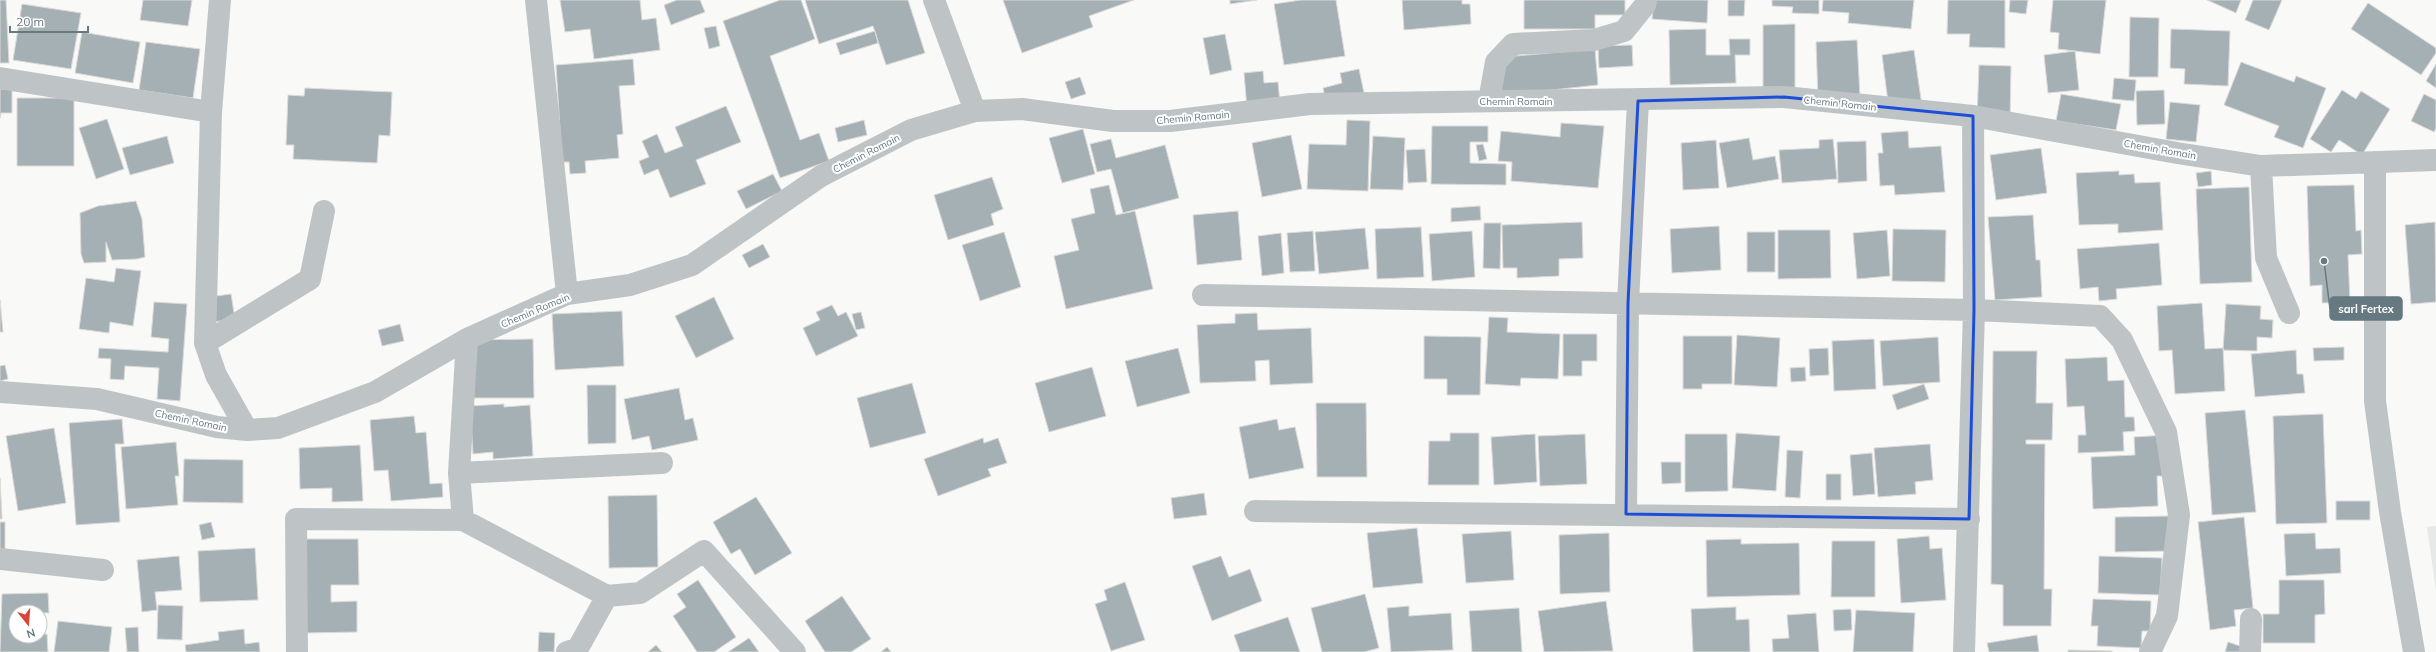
<svg xmlns="http://www.w3.org/2000/svg" width="2436" height="652" viewBox="0 0 2436 652" font-family="Mulish,sans-serif">
<rect width="100%" height="100%" fill="#f9f9f7"/>
<path fill="#e7e9e8" d="M 2436,526 L 2436,591 L 2427,527 Z"/>
<path fill="#a5b0b4" stroke="#dbdbd9" d="M 0,0 L 6,0 L 9,63 L 0,63 Z
M 143,0 L 192,0 L 188,26 L 140,20 Z
M 560,0 L 640,0 L 642,20 L 656,18 L 660,50 L 594,59 L 590,29 L 565,32 Z
M 677,0 L 700,0 L 705,12 L 671,25 L 664,5 Z
M 780,0 L 801,0 L 815,39 L 770,56 L 800,140 L 819,133 L 829,161 L 780,178 L 723,21 Z
M 805,0 L 908,0 L 925,53 L 886,65 L 873,26 L 819,44 Z
M 1003,0 L 1134,0 L 1089,16 L 1093,27 L 1022,53 Z
M 1230,0 L 1257,0 L 1230,4 Z
M 1301,0 L 1336,0 L 1345,56 L 1284,65 L 1274,4 Z
M 1402,0 L 1462,0 L 1462,4 L 1470,4 L 1471,24 L 1404,30 Z
M 1524,0 L 1625,0 L 1625,15 L 1595,15 L 1595,29 L 1524,29 Z
M 1654,0 L 1708,0 L 1707,23 L 1652,19 Z
M 1728,0 L 1745,0 L 1744,16 L 1728,16 Z
M 1772,0 L 1819,0 L 1819,14 L 1792,13 L 1793,7 L 1772,6 Z
M 1823,0 L 1914,0 L 1911,29 L 1848,23 L 1849,13 L 1822,11 Z
M 1948,0 L 2005,0 L 2005,48 L 1969,47 L 1970,34 L 1947,34 Z
M 2010,0 L 2028,0 L 2026,14 L 2009,12 Z
M 2053,0 L 2106,0 L 2100,54 L 2058,49 L 2059,33 L 2050,32 Z
M 2207,0 L 2241,0 L 2236,13 Z
M 2253,0 L 2282,0 L 2269,30 L 2245,20 Z
M 2368,3 L 2436,48 L 2436,53 L 2421,75 L 2351,29 Z
M 22,4 L 81,13 L 71,69 L 13,60 Z
M 2130,17 L 2159,18 L 2158,77 L 2129,77 Z
M 1795,24 L 1795,96 L 1763,96 L 1763,25 Z
M 716,26 L 720,46 L 709,49 L 704,28 Z
M 1706,29 L 1706,55 L 1730,55 L 1729,39 L 1750,39 L 1750,55 L 1735,55 L 1736,83 L 1670,85 L 1669,30 Z
M 2171,29 L 2230,31 L 2228,86 L 2184,84 L 2185,69 L 2170,68 Z
M 875,31 L 878,43 L 840,55 L 836,43 Z
M 82,32 L 140,42 L 133,83 L 75,73 Z
M 1225,34 L 1232,70 L 1210,75 L 1203,38 Z
M 1857,40 L 1860,97 L 1818,99 L 1816,42 Z
M 146,42 L 200,49 L 193,98 L 139,90 Z
M 1632,45 L 1633,66 L 1599,68 L 1598,46 Z
M 1595,49 L 1598,85 L 1497,96 L 1493,58 Z
M 1914,50 L 1922,106 L 1889,110 L 1882,55 Z
M 2075,51 L 2079,90 L 2048,93 L 2044,55 Z
M 633,59 L 635,85 L 619,86 L 623,134 L 617,135 L 619,158 L 585,161 L 586,173 L 570,174 L 569,162 L 562,162 L 556,65 Z
M 2241,62 L 2294,82 L 2296,76 L 2326,88 L 2303,148 L 2274,137 L 2279,126 L 2224,105 Z
M 2436,64 L 2436,88 L 2426,81 Z
M 1979,65 L 2011,66 L 2010,119 L 1977,118 Z
M 1359,69 L 1364,93 L 1326,102 L 1323,88 L 1342,83 L 1340,73 Z
M 1263,71 L 1264,83 L 1278,82 L 1280,104 L 1247,108 L 1244,73 Z
M 1080,77 L 1086,94 L 1071,99 L 1065,82 Z
M 2114,78 L 2136,80 L 2134,101 L 2112,99 Z
M 305,88 L 392,92 L 390,136 L 379,135 L 377,163 L 293,159 L 294,145 L 286,145 L 288,95 L 304,96 Z
M 0,89 L 12,89 L 12,113 L 1,113 L 0,118 Z
M 2164,90 L 2165,124 L 2137,125 L 2136,91 Z
M 2342,90 L 2356,99 L 2361,91 L 2390,109 L 2362,155 L 2339,140 L 2331,152 L 2310,139 Z
M 2061,94 L 2121,104 L 2116,130 L 2056,121 Z
M 2424,94 L 2436,100 L 2436,128 L 2434,132 L 2411,121 Z
M 17,98 L 74,98 L 74,166 L 17,166 Z
M 2170,102 L 2200,105 L 2196,142 L 2166,139 Z
M 726,106 L 741,142 L 696,160 L 706,184 L 670,198 L 658,169 L 644,175 L 639,161 L 649,157 L 642,141 L 657,134 L 665,153 L 683,146 L 675,127 Z
M 107,119 L 124,169 L 96,179 L 79,128 Z
M 864,120 L 867,135 L 838,142 L 835,128 Z
M 1347,120 L 1370,121 L 1368,191 L 1307,189 L 1309,144 L 1346,145 Z
M 1561,123 L 1604,126 L 1598,188 L 1511,181 L 1512,162 L 1498,161 L 1501,131 L 1560,137 Z
M 1432,126 L 1488,126 L 1488,142 L 1470,142 L 1470,163 L 1506,164 L 1506,185 L 1431,184 Z
M 1083,129 L 1095,174 L 1062,183 L 1049,138 Z
M 1908,131 L 1909,148 L 1941,146 L 1945,192 L 1895,195 L 1894,185 L 1880,186 L 1878,153 L 1883,153 L 1881,133 Z
M 1291,135 L 1302,189 L 1262,197 L 1252,143 Z
M 167,136 L 174,163 L 130,175 L 122,148 Z
M 1373,136 L 1405,138 L 1403,190 L 1370,189 Z
M 1749,138 L 1753,160 L 1775,156 L 1779,179 L 1727,188 L 1719,143 Z
M 1111,139 L 1116,158 L 1165,145 L 1179,198 L 1123,213 L 1111,169 L 1097,172 L 1090,144 Z
M 1833,139 L 1837,179 L 1782,183 L 1779,150 L 1819,148 L 1819,140 Z
M 1716,140 L 1719,188 L 1683,190 L 1681,143 Z
M 1866,141 L 1867,181 L 1838,183 L 1837,142 Z
M 1483,144 L 1487,159 L 1479,161 L 1476,145 Z
M 2041,148 L 2047,193 L 1996,200 L 1990,155 Z
M 1425,149 L 1427,182 L 1408,183 L 1406,150 Z
M 2119,171 L 2119,175 L 2134,174 L 2135,183 L 2160,182 L 2163,230 L 2118,233 L 2118,224 L 2079,225 L 2076,173 Z
M 2211,171 L 2212,185 L 2198,187 L 2196,173 Z
M 773,174 L 782,191 L 746,209 L 737,191 Z
M 992,177 L 1003,209 L 991,214 L 994,225 L 948,240 L 934,195 Z
M 1109,185 L 1116,215 L 1135,211 L 1153,289 L 1066,309 L 1054,256 L 1079,250 L 1071,219 L 1095,213 L 1090,189 Z
M 2354,185 L 2356,231 L 2361,230 L 2362,254 L 2348,255 L 2350,302 L 2322,303 L 2322,285 L 2310,286 L 2307,186 Z
M 2249,187 L 2252,282 L 2200,284 L 2196,189 Z
M 136,201 L 142,219 L 145,257 L 137,259 L 112,260 L 106,242 L 106,262 L 84,263 L 81,254 L 80,213 L 98,206 Z
M 1480,206 L 1481,220 L 1451,222 L 1451,208 Z
M 1238,211 L 1242,260 L 1197,265 L 1193,215 Z
M 2033,215 L 2036,260 L 2040,260 L 2042,297 L 1995,300 L 1988,217 Z
M 1582,222 L 1583,258 L 1559,259 L 1559,276 L 1517,278 L 1517,268 L 1503,268 L 1502,225 Z
M 2435,222 L 2436,302 L 2411,304 L 2405,225 Z
M 1484,223 L 1501,223 L 1500,269 L 1483,268 Z
M 1719,226 L 1721,270 L 1672,273 L 1670,229 Z
M 1421,227 L 1424,277 L 1377,279 L 1375,229 Z
M 1365,228 L 1369,269 L 1319,274 L 1315,232 Z
M 1893,229 L 1946,230 L 1945,282 L 1892,281 Z
M 1778,230 L 1830,230 L 1831,278 L 1778,279 Z
M 1887,230 L 1890,276 L 1857,279 L 1853,233 Z
M 1313,231 L 1315,271 L 1290,272 L 1287,233 Z
M 1472,231 L 1475,277 L 1432,281 L 1429,234 Z
M 1004,232 L 1021,287 L 980,301 L 962,245 Z
M 1747,232 L 1775,232 L 1775,272 L 1747,272 Z
M 1281,233 L 1284,273 L 1262,276 L 1258,236 Z
M 2159,243 L 2162,285 L 2116,289 L 2117,299 L 2099,301 L 2098,287 L 2080,289 L 2077,249 Z
M 763,244 L 770,257 L 749,268 L 742,255 Z
M 116,268 L 141,271 L 133,326 L 110,322 L 109,333 L 79,329 L 86,278 L 114,282 Z
M 231,294 L 235,319 L 213,322 L 209,297 Z
M 714,297 L 734,339 L 696,358 L 675,316 Z
M 0,300 L 3,332 L 0,332 Z
M 154,302 L 187,304 L 180,401 L 157,399 L 159,368 L 125,366 L 124,380 L 110,379 L 111,359 L 98,358 L 99,348 L 168,352 L 169,339 L 151,337 Z
M 2202,303 L 2205,349 L 2223,348 L 2225,391 L 2175,394 L 2172,350 L 2159,351 L 2157,306 Z
M 2226,304 L 2261,306 L 2260,319 L 2273,320 L 2272,338 L 2257,337 L 2257,351 L 2223,350 Z
M 832,305 L 838,316 L 846,312 L 858,336 L 816,356 L 803,328 L 820,320 L 816,312 Z
M 622,311 L 624,366 L 555,370 L 552,314 Z
M 861,312 L 865,328 L 856,330 L 852,314 Z
M 1257,313 L 1258,330 L 1311,328 L 1313,383 L 1270,385 L 1269,360 L 1255,361 L 1256,381 L 1200,383 L 1197,325 L 1235,323 L 1235,314 Z
M 1489,317 L 1508,318 L 1507,332 L 1560,334 L 1558,379 L 1521,378 L 1520,386 L 1485,384 Z
M 400,324 L 404,341 L 382,346 L 378,330 Z
M 1563,334 L 1597,334 L 1597,361 L 1582,361 L 1582,376 L 1563,376 Z
M 1737,335 L 1780,338 L 1777,387 L 1734,385 Z
M 1424,336 L 1481,337 L 1480,395 L 1447,395 L 1447,379 L 1424,379 Z
M 1683,336 L 1732,336 L 1732,384 L 1702,384 L 1702,389 L 1683,389 Z
M 1938,337 L 1940,382 L 1883,386 L 1880,341 Z
M 533,339 L 534,398 L 469,398 L 468,340 Z
M 1874,339 L 1876,389 L 1834,391 L 1832,341 Z
M 2344,347 L 2344,360 L 2314,361 L 2313,348 Z
M 1178,348 L 1190,393 L 1137,407 L 1125,361 Z
M 1828,348 L 1829,375 L 1810,376 L 1809,349 Z
M 2296,350 L 2297,374 L 2303,374 L 2305,393 L 2255,397 L 2251,354 Z
M 1993,351 L 2037,351 L 2036,403 L 2053,403 L 2052,440 L 2026,440 L 2026,444 L 2045,444 L 2044,589 L 2052,589 L 2051,626 L 2003,626 L 2003,585 L 1991,584 Z
M 2107,357 L 2108,381 L 2124,380 L 2125,417 L 2134,417 L 2135,431 L 2123,432 L 2124,451 L 2078,453 L 2078,435 L 2086,435 L 2084,406 L 2067,407 L 2065,359 Z
M 5,365 L 8,379 L 0,381 L 0,366 Z
M 1092,367 L 1106,416 L 1049,432 L 1035,383 Z
M 1805,367 L 1806,381 L 1791,382 L 1790,368 Z
M 912,383 L 926,433 L 870,448 L 857,398 Z
M 1924,384 L 1929,399 L 1897,410 L 1892,395 Z
M 587,385 L 616,385 L 616,443 L 588,444 Z
M 679,388 L 685,420 L 693,418 L 698,440 L 652,450 L 649,436 L 632,440 L 624,399 Z
M 1316,403 L 1366,403 L 1367,477 L 1317,477 Z
M 504,404 L 504,407 L 530,405 L 533,456 L 493,459 L 493,452 L 473,454 L 470,406 Z
M 2245,410 L 2256,512 L 2212,515 L 2205,413 Z
M 2323,414 L 2327,523 L 2276,524 L 2273,416 Z
M 414,416 L 416,433 L 426,432 L 430,484 L 442,483 L 443,497 L 391,501 L 388,470 L 374,471 L 370,420 Z
M 122,419 L 124,444 L 115,444 L 120,522 L 76,525 L 69,423 Z
M 1277,419 L 1279,430 L 1295,427 L 1304,468 L 1249,479 L 1239,427 Z
M 54,428 L 66,503 L 18,511 L 6,436 Z
M 1450,433 L 1479,433 L 1479,485 L 1428,485 L 1429,441 L 1450,441 Z
M 1736,433 L 1780,436 L 1776,491 L 1732,488 Z
M 1535,434 L 1537,482 L 1494,485 L 1491,437 Z
M 1585,434 L 1587,484 L 1540,486 L 1538,436 Z
M 1685,434 L 1727,434 L 1728,491 L 1685,492 Z
M 2167,435 L 2169,476 L 2157,476 L 2158,506 L 2093,509 L 2091,457 L 2135,455 L 2134,437 Z
M 983,438 L 984,443 L 998,438 L 1007,463 L 988,469 L 991,476 L 938,496 L 924,459 Z
M 176,442 L 179,476 L 175,476 L 178,505 L 126,509 L 121,447 Z
M 1930,444 L 1933,480 L 1915,482 L 1916,494 L 1878,497 L 1874,448 Z
M 360,445 L 363,501 L 332,502 L 332,488 L 300,489 L 299,448 Z
M 1787,450 L 1803,451 L 1800,498 L 1785,497 Z
M 1872,453 L 1875,494 L 1853,496 L 1850,455 Z
M 184,459 L 243,460 L 243,503 L 183,502 Z
M 1661,462 L 1681,462 L 1681,483 L 1662,484 Z
M 1826,474 L 1841,474 L 1841,500 L 1826,500 Z
M 0,478 L 2,519 L 0,519 Z
M 1204,493 L 1207,515 L 1174,519 L 1171,498 Z
M 657,495 L 658,567 L 609,568 L 608,496 Z
M 756,497 L 792,553 L 755,575 L 740,549 L 731,554 L 713,522 Z
M 2336,501 L 2370,501 L 2370,520 L 2336,520 Z
M 2170,516 L 2170,551 L 2115,552 L 2115,517 Z
M 2244,517 L 2253,608 L 2234,610 L 2236,626 L 2210,630 L 2198,522 Z
M 0,522 L 5,522 L 5,550 L 0,550 Z
M 211,522 L 215,537 L 202,540 L 199,525 Z
M 1417,528 L 1423,583 L 1373,588 L 1367,533 Z
M 1511,531 L 1514,580 L 1466,583 L 1462,534 Z
M 1609,533 L 1610,592 L 1560,594 L 1559,535 Z
M 2315,533 L 2316,549 L 2340,548 L 2341,573 L 2286,576 L 2284,534 Z
M 1929,536 L 1930,549 L 1942,548 L 1946,600 L 1901,603 L 1897,539 Z
M 304,539 L 358,539 L 359,585 L 331,585 L 331,602 L 357,601 L 357,632 L 305,633 Z
M 1741,539 L 1741,544 L 1799,543 L 1800,595 L 1707,597 L 1706,540 Z
M 1832,541 L 1875,541 L 1875,597 L 1831,597 Z
M 255,548 L 258,600 L 200,602 L 198,551 Z
M 179,556 L 182,590 L 155,592 L 157,610 L 142,612 L 137,560 Z
M 1221,556 L 1229,577 L 1250,569 L 1262,601 L 1212,621 L 1192,566 Z
M 2099,556 L 2162,558 L 2160,595 L 2098,593 Z
M 698,580 L 736,637 L 714,652 L 697,652 L 673,616 L 686,607 L 677,594 Z
M 2279,580 L 2324,580 L 2325,614 L 2315,615 L 2315,643 L 2263,643 L 2263,614 L 2279,614 Z
M 1125,582 L 1145,640 L 1111,651 L 1095,604 L 1107,600 L 1104,590 Z
M 48,593 L 49,613 L 16,612 L 16,636 L 47,634 L 48,652 L 0,652 L 2,594 Z
M 1365,594 L 1379,648 L 1364,652 L 1322,652 L 1311,608 Z
M 842,596 L 871,639 L 851,652 L 825,652 L 805,621 Z
M 2093,599 L 2151,601 L 2150,631 L 2142,631 L 2141,648 L 2097,646 L 2098,626 L 2091,626 Z
M 1606,601 L 1613,651 L 1544,652 L 1538,611 Z
M 158,605 L 183,606 L 182,640 L 157,639 Z
M 1409,606 L 1409,616 L 1451,613 L 1453,650 L 1391,652 L 1387,608 Z
M 1736,607 L 1736,620 L 1749,619 L 1750,652 L 1693,652 L 1691,609 Z
M 1519,608 L 1522,652 L 1472,652 L 1469,611 Z
M 1851,609 L 1852,630 L 1834,631 L 1833,610 Z
M 1856,610 L 1915,613 L 1913,652 L 1853,652 Z
M 1816,613 L 1819,652 L 1773,652 L 1772,639 L 1789,638 L 1787,615 Z
M 1288,617 L 1300,652 L 1240,652 L 1234,635 Z
M 58,621 L 112,627 L 109,652 L 54,652 Z
M 138,627 L 139,652 L 127,652 L 125,628 Z
M 244,629 L 245,644 L 259,642 L 260,652 L 186,652 L 185,645 L 219,640 L 218,632 Z
M 539,632 L 555,633 L 554,652 L 538,652 Z
M 2037,635 L 2039,652 L 1989,652 L 1987,643 Z
M 749,638 L 759,652 L 728,652 Z
M 2228,642 L 2249,649 L 2248,652 L 2225,652 Z
M 656,645 L 662,652 L 648,652 Z
M 887,647 L 891,652 L 881,652 Z
M 2068,650 L 2112,651 L 2112,652 L 2068,652 Z"/>
<g fill="none" stroke-linecap="round" stroke-linejoin="round">
<path stroke="#bec4c6" stroke-width="22" d="M 220,0 L 211,112 L 205,343 L 216,375 L 247,430
M 536,0 L 567,294
M 934,0 L 975,111
M 0,78 L 211,112
M 1489,101 L 1496,62 L 1513,44 L 1594,40 L 1624,31 L 1645,5 L 1646,0
M 2375,162 L 2375,401 L 2390,512 L 2414,652
M 2261,166 L 2266,258 L 2289,313
M 1203,295 L 1974,310 L 2100,316 L 2122,340 L 2166,432 L 2179,515 L 2167,616 L 2150,652
M 467,339 L 459,473 L 463,520 L 607,596
M 205,343 L 310,279 L 324,211
M 0,392 L 97,399 L 217,427 L 247,430 L 278,428 L 375,392 L 467,339 L 567,294 L 630,285 L 692,265 L 821,176 L 911,130 L 975,111 L 1022,109 L 1113,121 L 1170,121 L 1310,104 L 1784,97 L 1973,116 L 2177,153 L 2261,166 L 2436,160
M 459,473 L 662,463
M 1255,511 L 1969,519
M 1626,514 L 1628,303 L 1638,101
M 0,559 L 103,570
M 297,652 L 296,519 L 463,520
M 567,652 L 578,648 L 607,596 L 640,593 L 704,551 L 795,652
M 1964,652 L 1974,310 L 1973,116
M 2250,652 L 2251,619"/>
</g>
<path fill="none" stroke="#1d4ed8" stroke-width="3" stroke-linejoin="round" d="M 1784,97 L 1973,116 L 1974,310 L 1969,519 L 1626,514 L 1628,303 L 1638,101 Z"/>
<g text-anchor="middle" stroke-width="4" stroke-linejoin="round" paint-order="stroke">
<g font-size="10" fill="#667980" stroke="#fff">
<text x="1516" y="105">Chemin Romain</text>
<text transform="translate(1840 103) rotate(6)" y="4">Chemin Romain</text>
<text transform="translate(1193 117) rotate(-5)" y="4">Chemin Romain</text>
<text transform="translate(2160 149) rotate(10)" y="4">Chemin Romain</text>
<text transform="translate(866 153) rotate(-27)" y="4">Chemin Romain</text>
<text transform="translate(535 310) rotate(-23)" y="4">Chemin Romain</text>
<text transform="translate(191 420) rotate(12)" y="4">Chemin Romain</text>
</g>
</g>
<path fill="none" stroke="#667980" stroke-width="1.5" d="M2324 261L2330 309"/>
<circle fill="#667980" stroke="#fff" stroke-width="1.5" cx="2324" cy="261" r="4"/>
<rect fill="#667980" stroke="#667980" stroke-width="1.5" x="2330" y="297" width="72" height="23" rx="4"/>
<g font-size="11" text-anchor="middle" font-weight="bold" fill="#fff">
<text x="2366" y="313">sarl Fertex</text>
</g>
<g transform="translate(28 624) rotate(163)"><circle r="19" fill="#ffffff" stroke="#c2c9cc"/>
<path d="M0-3L7 15L0 10L-7 15Z" fill="#d74639"/>
<text y="-6" font-size="11" font-weight="bold" text-anchor="middle" fill="#667980">N</text>
</g>
<path d="M10 26v6h78v-6" fill="none" stroke="#667980" stroke-width="2"/>
<text x="16" y="26" font-size="12" fill="#667980" stroke="#ffffff" stroke-width="3" paint-order="stroke">20 m</text>
</svg>
